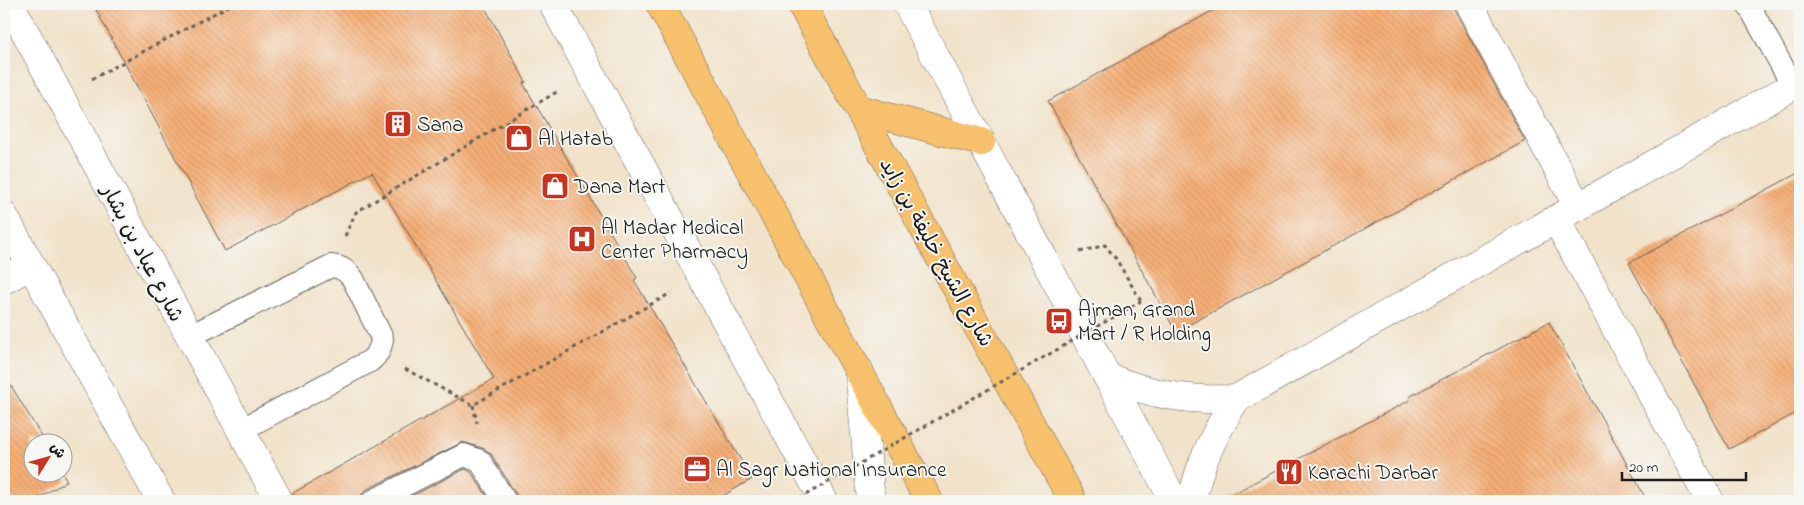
<svg xmlns="http://www.w3.org/2000/svg" width="1804" height="505" viewBox="0 0 1804 505" font-family="'Indie Flower','Playpen Sans Arabic',sans-serif">
<defs>
<pattern id="building-back-hatch" width="6" height="6" patternUnits="userSpaceOnUse" patternTransform="scale(1.25)"><rect width="6" height="6" fill="#f6af77"/><path d="M-1 5l2 2M0 0l6 6M5-1l2 2" fill="none" stroke="#d29666"/></pattern>
</defs>
<rect width="100%" height="100%" fill="#f6f6f2"/>
<filter id="ink" filterUnits="userSpaceOnUse"><feTurbulence type="fractalNoise" baseFrequency=".02" numOctaves="2"/><feDisplacementMap in="SourceGraphic" scale="10" xChannelSelector="R" yChannelSelector="G"/><feConvolveMatrix kernelMatrix="1 2 1 2 8 2 1 2 1" color-interpolation-filters="sRGB"/></filter>
<filter id="wash" filterUnits="userSpaceOnUse"><feTurbulence type="fractalNoise" baseFrequency=".0096" numOctaves="4" result="noise"/><feDisplacementMap in="SourceGraphic" scale="20" xChannelSelector="R" yChannelSelector="G"/><feGaussianBlur stdDeviation="1.12" result="paint"/><feColorMatrix in="noise" values="0 0 0 0 0 0 0 0 0 0 0 0 0 0 0 0 0 1.4 0 .05"/><feComposite in="paint" operator="in"/></filter>
<g filter="url(#wash)">
<rect width="100%" height="100%" fill="#f1e2c9"/>
<g id="blocks">
<path fill="url(#building-back-hatch)" d="M 93,4 L 483,4 L 526,82 L 523,83 L 637,278 L 634,280 L 752,479 L 714,501 L 518,501 L 516,494 L 491,454 L 485,449 L 463,442 L 367,489 L 362,494 L 360,501 L 295,501 L 293,493 L 494,379 L 372,172 L 225,251 Z
M 1225,4 L 1453,4 L 1455,11 L 1525,141 L 1176,332 L 1048,101 Z
M 1800,172 L 1800,411 L 1729,449 L 1629,263 Z
M 1549,322 L 1647,501 L 1219,501 L 1410,400 L 1409,397 Z
M 4,374 L 45,442 L 32,442 L 32,472 L 62,472 L 67,481 L 33,501 L 4,501 Z
M 465,469 L 471,472 L 490,501 L 402,501 Z"/>
</g>
</g>
<g filter="url(#ink)">
<use href="#blocks" fill-opacity="0" stroke="#676159" stroke-width="1"/>
<g fill="none" stroke-linecap="round" stroke-linejoin="round">
<defs>
<path id="service" d="M 1748,4 L 1793,86
M 188,337 L 331,266 C 342,267 347,271 353,279 L 382,338 C 381,349 378,354 370,361 L 239,431
M 373,501 L 464,455 L 480,461 L 505,501"/>
<path id="minor" d="M 10,4 L 279,501
M 553,4 L 824,501
M 907,4 L 1174,501
M 1469,4 L 1578,207
M 4,216 L 161,501
M 1556,219 L 1710,501
M 4,280 L 31,265
M 859,370 L 871,501
M 1107,377 C 1152,395 1188,401 1236,399 L 1800,82
M 1192,501 C 1199,463 1216,431 1236,399"/>
<path id="primary" d="M 660,4 L 929,501
M 801,4 L 1073,501
M 859,109 L 981,142"/>
</defs>
<use href="#service" stroke="#676159" stroke-width="24"/>
<use href="#minor" stroke="#676159" stroke-width="29"/>
<use href="#primary" stroke="#676159" stroke-width="29"/>
<path stroke="#676159" stroke-width="3" stroke-dasharray="4 4" stroke-linecap="butt" d="M 92,79 L 232,4
M 345,236 L 356,212 L 560,90
M 1080,252 L 1105,245 L 1116,259 L 1141,301
M 405,369 L 473,405 L 671,293
M 473,405 L 477,423"/>
<use href="#service" stroke="#fff" stroke-width="22"/>
<use href="#minor" stroke="#fff" stroke-width="28"/>
<use href="#primary" stroke="#f7c06c" stroke-width="28"/>
<path stroke="#676159" stroke-width="3" stroke-dasharray="4 4" stroke-linecap="butt" d="M 799,499 L 1141,301"/>
</g>
</g>
<defs>
<symbol id="building-square" viewBox="-11 -11 22 22"><rect x="-9" y="-9" width="18" height="18" rx="4" fill="#c8321e" stroke="#f6f6f2"/><path d="M-4-6H4V6H1V3H-1V6H-4ZM-2.5-4.3h1.7v1.8h-1.7ZM.8-4.3h1.7v1.8H.8ZM-2.5-1h1.7V.8h-1.7ZM.8-1h1.7V.8H.8Z" fill="#fff"/></symbol>
<symbol id="shop-square" viewBox="-11 -11 22 22"><rect x="-9" y="-9" width="18" height="18" rx="4" fill="#c8321e" stroke="#f6f6f2"/><path d="M-5-2.5h2.3a2.7 3.5 0 0 1 5.4 0H5L5.5 6h-11ZM-1.5-2.5h3a1.5 2.3 0 0 0-3 0Z" fill="#fff"/></symbol>
<symbol id="hospital-square" viewBox="-11 -11 22 22"><rect x="-9" y="-9" width="18" height="18" rx="4" fill="#c8321e" stroke="#f6f6f2"/><path d="M-5-5h3v3.5h4V-5h3V5h-3V1.5h-4V5h-3Z" fill="#fff"/></symbol>
<symbol id="bus-square" viewBox="-11 -11 22 22"><rect x="-9" y="-9" width="18" height="18" rx="4" fill="#c8321e" stroke="#f6f6f2"/><path d="M-5-6H5V4H4V6H2V4H-2V6H-4V4H-5ZM-3.5-4V0h7V-4ZM-3.5 1.2v1.5H-2V1.2ZM2 1.2v1.5H3.5V1.2Z" fill="#fff"/></symbol>
<symbol id="office-square" viewBox="-11 -11 22 22"><rect x="-9" y="-9" width="18" height="18" rx="4" fill="#c8321e" stroke="#f6f6f2"/><path d="M-6-3h4V-5.5h4V-3h4V5H-6ZM-1-4.5V-3h2v-1.5ZM-6 0V1H6V0Z" fill="#fff"/></symbol>
<symbol id="restaurant-square" viewBox="-11 -11 22 22"><rect x="-9" y="-9" width="18" height="18" rx="4" fill="#c8321e" stroke="#f6f6f2"/><path d="M-5-6h1v4h1v-4h1v4h1v-4h1v5L-1.5 .5V6h-2V.5L-5-1ZM5-6V6H3V1.5H1.5Q1.5-4 5-6Z" fill="#fff"/></symbol>
</defs>
<g fill-rule="evenodd">
<use href="#building-square" x="382" y="108" width="32" height="32"/>
<use href="#shop-square" x="503" y="122" width="32" height="32"/>
<use href="#shop-square" x="539" y="170" width="32" height="32"/>
<use href="#hospital-square" x="566" y="223" width="32" height="32"/>
<use href="#bus-square" x="1043" y="305" width="32" height="32"/>
<use href="#office-square" x="681" y="453" width="32" height="32"/>
<use href="#restaurant-square" x="1273" y="456" width="32" height="32"/>
</g>
<g text-anchor="middle" stroke-width="4" stroke-linejoin="round" paint-order="stroke">
<g font-size="21" fill="#1c1c1c" stroke="#f6f6f2" text-anchor="start">
<text x="417" y="131">Sana</text>
<text x="538" y="145">Al Hatab</text>
<text x="574" y="193">Dana Mart</text>
<text x="601" y="234">Al Madar Medical<tspan x="601" dy="24">Center Pharmacy</tspan></text>
<text x="1078" y="316">Ajman, Grand<tspan x="1078" dy="24">Mart / R Holding</tspan></text>
<text x="716" y="476">Al Sagr National Insurance</text>
<text x="1308" y="479">Karachi Darbar</text>
</g>
<g font-size="21" fill="#1c1c1c" stroke="#f6f6f2">
<text transform="translate(937 252) rotate(61)" y="7">شارع الشيخ خليفة بن زايد</text>
<text transform="translate(143 253) rotate(62)" y="7">شارع عباد بن بشار</text>
</g>
</g>
<rect width="1804" height="505" fill="none" stroke="#f6f6f2" stroke-width="20"/>
<g transform="translate(48 458) rotate(53)"><circle r="24" fill="#f6f6f2" stroke="#9f9f9c"/>
<path d="M0-4L9 19L0 12L-9 19Z" fill="#c8321e"/>
<text y="-8" font-size="14" font-weight="bold" text-anchor="middle" fill="#1c1c1c">ش</text>
</g>
<path d="M1622 472v8h124v-8" fill="none" stroke="#1c1c1c" stroke-width="2.5"/>
<text x="1629" y="472" font-size="15" fill="#1c1c1c" stroke="#f6f6f2" stroke-width="4" paint-order="stroke">20 m</text>
</svg>
